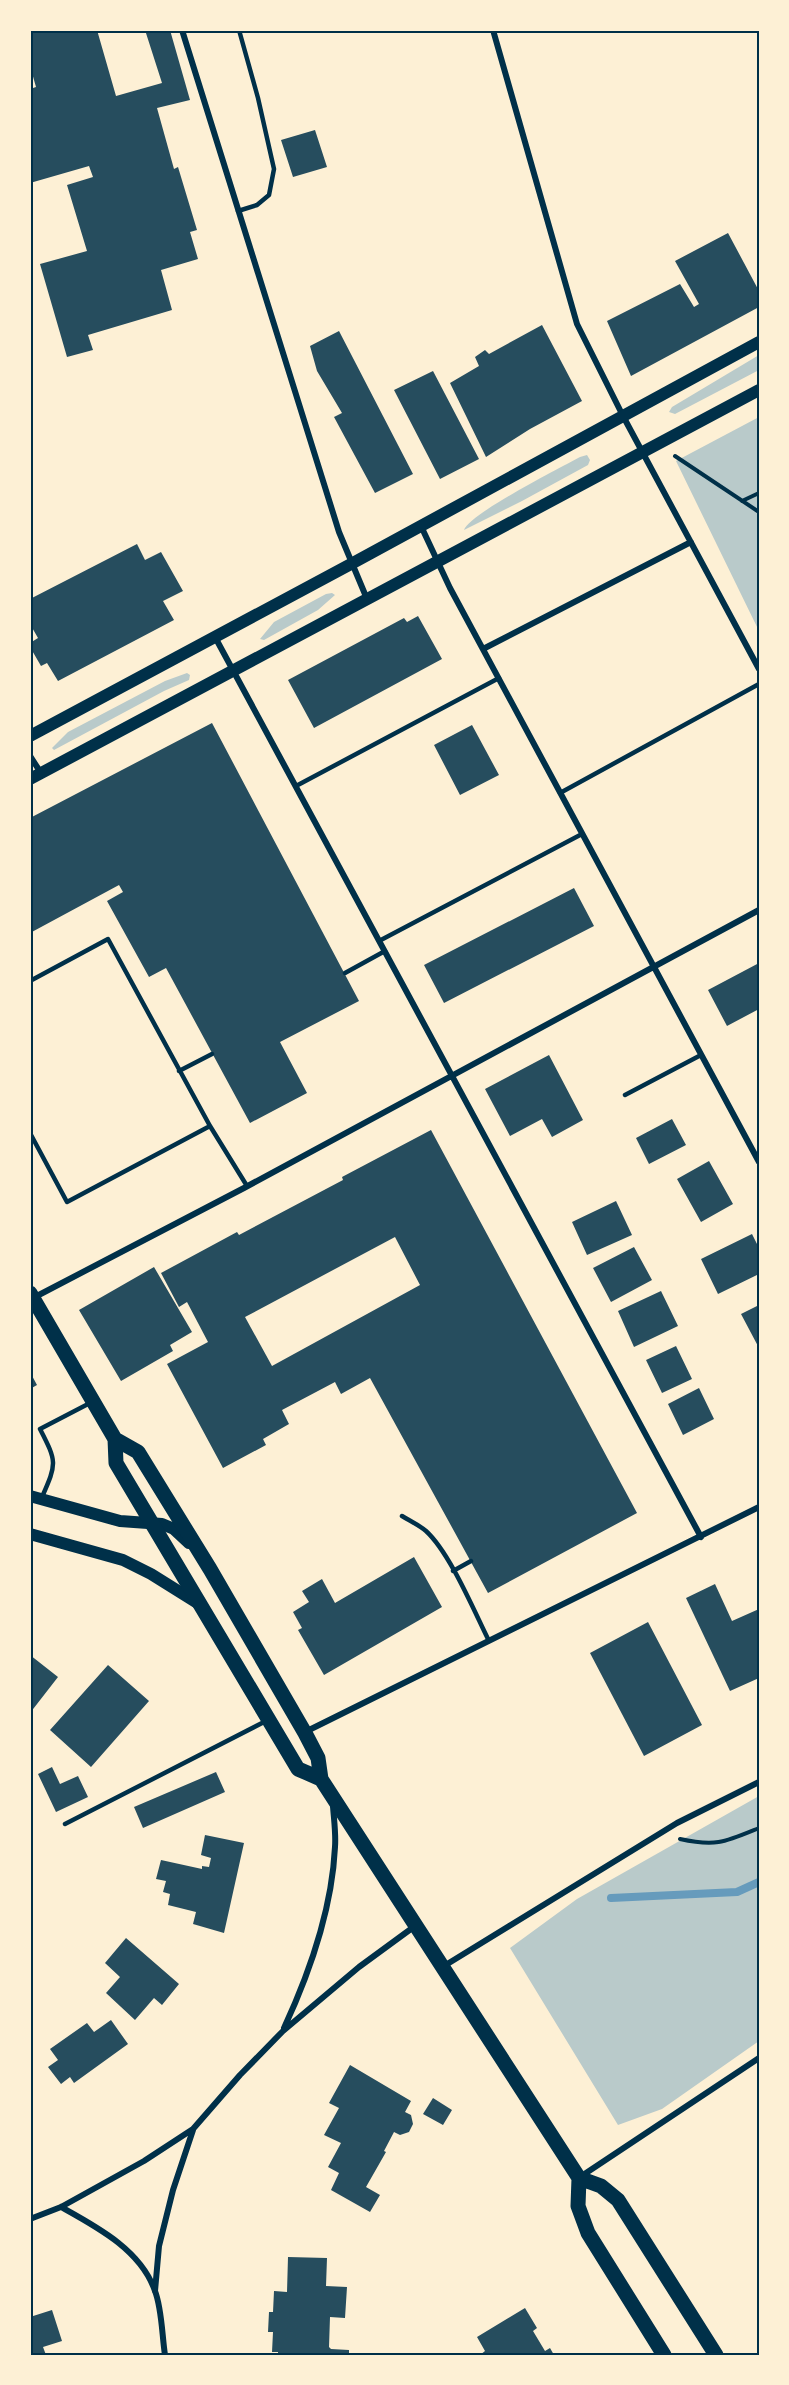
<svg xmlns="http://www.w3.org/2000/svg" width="789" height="2385" viewBox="0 0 789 2385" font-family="'Roboto Condensed',sans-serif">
<rect width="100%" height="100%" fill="#fdf0d5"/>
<path fill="#b9caca" d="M 759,355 L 759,370 L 675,414 L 669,412 L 672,407 Z
M 759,417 L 759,631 L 676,461 Z
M 587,455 L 590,460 L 588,465 L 522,501 L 464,530 C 469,514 560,468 580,457 Z
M 332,593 L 335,595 L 318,610 L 264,640 L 260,639 L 274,622 L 326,594 Z
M 187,673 L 190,675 L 189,680 L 164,691 L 54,750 L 52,748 L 68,732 L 165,681 Z
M 759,1796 L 759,2041 L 662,2109 L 618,2125 L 510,1948 L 577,1899 Z"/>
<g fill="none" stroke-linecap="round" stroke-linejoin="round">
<path stroke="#669bbc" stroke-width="8" d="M 611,1898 L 737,1892 L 759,1882"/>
</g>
<path fill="#264d5e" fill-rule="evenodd" d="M 30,30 L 97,30 L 116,96 L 162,83 L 145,30 L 170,30 L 190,100 L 157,108 L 174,169 L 178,167 L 197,230 L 190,232 L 198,259 L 161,270 L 172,310 L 88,335 L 93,350 L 67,357 L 40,264 L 87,251 L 67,185 L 93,177 L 89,166 L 30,183 L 30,89 L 36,87 L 30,66 Z
M 315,130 L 327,167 L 293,177 L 281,140 Z
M 728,233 L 759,291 L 759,307 L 631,376 L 607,321 L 680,284 L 694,307 L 699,304 L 675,261 Z
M 542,325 L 582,401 L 530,429 L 486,457 L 450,383 L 479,366 L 475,357 L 485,350 L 489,354 Z
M 339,331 L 413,474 L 375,493 L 334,417 L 342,413 L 317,371 L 310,346 Z
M 433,371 L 479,459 L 440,479 L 394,390 Z
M 137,544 L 145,560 L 161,552 L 183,591 L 163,601 L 174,620 L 58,681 L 47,663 L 41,666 L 30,647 L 30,643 L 38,638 L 30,624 L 30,599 Z
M 418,616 L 442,659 L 314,728 L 288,680 L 404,618 L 407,622 Z
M 212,723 L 359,1001 L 280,1042 L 307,1093 L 250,1123 L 166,968 L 149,977 L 107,901 L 123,892 L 119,885 L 30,933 L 30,818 Z
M 472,725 L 499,775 L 460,795 L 434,745 Z
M 574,888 L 594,926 L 444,1003 L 424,965 Z
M 759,963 L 759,1009 L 727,1026 L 708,990 Z
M 549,1055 L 583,1120 L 552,1137 L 542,1119 L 510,1136 L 485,1089 Z
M 672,1119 L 686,1145 L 649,1164 L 636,1138 Z
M 431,1130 L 637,1513 L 488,1593 L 370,1378 L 341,1394 L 335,1382 L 282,1410 L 289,1424 L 263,1439 L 266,1445 L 223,1468 L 167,1364 L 208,1342 L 187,1302 L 179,1307 L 161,1273 L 237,1232 L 239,1235 L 343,1180 L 342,1177 ZM 395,1237 L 420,1285 L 272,1366 L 245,1317 Z
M 709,1161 L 733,1204 L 701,1222 L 677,1179 Z
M 616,1201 L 632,1235 L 587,1255 L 572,1222 Z
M 752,1234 L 759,1248 L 759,1274 L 718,1294 L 701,1259 Z
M 634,1247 L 652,1280 L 611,1302 L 593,1268 Z
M 154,1267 L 192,1332 L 170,1345 L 173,1351 L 121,1381 L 79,1310 Z
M 661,1291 L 678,1326 L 634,1347 L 618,1311 Z
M 759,1305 L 759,1348 L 741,1314 Z
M 676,1346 L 692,1379 L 662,1393 L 646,1360 Z
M 30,1372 L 37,1385 L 30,1389 Z
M 699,1388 L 714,1419 L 683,1435 L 668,1404 Z
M 414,1557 L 442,1607 L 324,1675 L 298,1630 L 302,1628 L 293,1612 L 309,1602 L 302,1591 L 322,1579 L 335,1603 Z
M 715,1584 L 732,1621 L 759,1609 L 759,1678 L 730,1691 L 686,1598 Z
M 648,1622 L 702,1725 L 644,1756 L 590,1653 Z
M 30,1655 L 58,1677 L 30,1713 Z
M 108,1665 L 149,1701 L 91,1767 L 50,1730 Z
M 52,1767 L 60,1784 L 78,1776 L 88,1797 L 56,1812 L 38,1774 Z
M 216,1772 L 225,1792 L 143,1828 L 134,1807 Z
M 205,1835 L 244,1843 L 224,1933 L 193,1924 L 196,1912 L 168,1905 L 170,1894 L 163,1892 L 166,1881 L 156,1879 L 161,1860 L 202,1869 L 202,1866 L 209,1867 L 211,1858 L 201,1855 Z
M 126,1938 L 179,1984 L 162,2005 L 154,1998 L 135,2020 L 106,1993 L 120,1977 L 105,1963 Z
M 111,2020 L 128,2044 L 74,2083 L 70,2077 L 61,2084 L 48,2067 L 58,2060 L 50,2049 L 87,2023 L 94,2032 Z
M 350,2065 L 411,2101 L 405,2112 L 411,2115 L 413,2124 L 409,2132 L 400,2135 L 394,2132 L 384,2151 L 386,2152 L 366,2187 L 380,2195 L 370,2212 L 331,2190 L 339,2173 L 328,2167 L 341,2143 L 324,2135 L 339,2108 L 329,2103 Z
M 433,2098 L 452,2110 L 443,2125 L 423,2114 Z
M 288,2257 L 327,2258 L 326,2286 L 347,2287 L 345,2318 L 330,2317 L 329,2347 L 331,2349 L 349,2350 L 349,2355 L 278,2355 L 278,2352 L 272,2352 L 273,2332 L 268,2332 L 269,2312 L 273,2312 L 274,2291 L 287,2292 Z
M 525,2308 L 537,2328 L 533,2331 L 545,2351 L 550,2348 L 554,2355 L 480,2355 L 485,2351 L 477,2337 Z
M 52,2310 L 62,2341 L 43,2347 L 46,2355 L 30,2355 L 30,2317 Z"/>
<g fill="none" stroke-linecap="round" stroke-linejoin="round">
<path stroke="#003049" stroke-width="4" d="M 675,456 L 759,512
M 742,501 L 759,493
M 680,1839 C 716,1847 725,1842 759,1828"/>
<path stroke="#003049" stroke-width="4.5" d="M 238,211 L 257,205 L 269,195 L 274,169 L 258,98 L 239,30
M 296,786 L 499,678
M 560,793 L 759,684
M 379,941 L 582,834
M 345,973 L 385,951
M 30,981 L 108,939 L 210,1126 L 247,1186
M 179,1071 L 212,1054
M 625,1095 L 701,1055
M 30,1133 L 67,1202 L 210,1126
M 42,1497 C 57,1463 57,1462 40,1429 L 90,1403
M 402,1516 C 410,1521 419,1525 426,1531 C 450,1553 474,1611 489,1641
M 453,1571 L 471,1561
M 65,1824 L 266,1721"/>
<path stroke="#003049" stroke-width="6" d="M 182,30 L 339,532 L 367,599
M 493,30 L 577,324 L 623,416 L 759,669
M 421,526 L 450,588 L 759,1162
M 215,637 L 701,1537
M 483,649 L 691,542
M 30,756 L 41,773
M 33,1298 L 244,1188 L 759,910
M 305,1732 L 759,1507
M 444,1966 L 677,1823 L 759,1782
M 284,2028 C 310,1972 332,1909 335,1847 C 336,1834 334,1820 333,1806
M 580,2177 L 759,2058
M 61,2207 C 97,2227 141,2250 155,2291 C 162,2309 162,2336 165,2355
M 30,2219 L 61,2207 L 144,2161 L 193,2129 L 240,2075 L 283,2031 L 359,1967 L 415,1926
M 155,2291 L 159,2246 L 173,2190 L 193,2130"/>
<path stroke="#003049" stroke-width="12" d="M 30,736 L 351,564 L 759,342
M 30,779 L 759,390
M 30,1496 L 120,1521 L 162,1524 L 174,1529 L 189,1543
M 30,1534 L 123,1560 L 151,1574 L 199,1604"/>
<path stroke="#003049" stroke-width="15" d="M 30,1293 L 115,1439 L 116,1463 L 298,1769 L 321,1779
M 115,1439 L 138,1452 L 210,1569 L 305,1733 L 318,1758 L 321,1779 L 579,2178 L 578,2206 L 588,2233 L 664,2355
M 579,2178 L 601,2186 L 618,2200 L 716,2355"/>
</g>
<rect width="789" height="2385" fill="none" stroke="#fdf0d5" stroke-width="63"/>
<rect x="32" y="32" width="726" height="2322" fill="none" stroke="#003049" stroke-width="2"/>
</svg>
